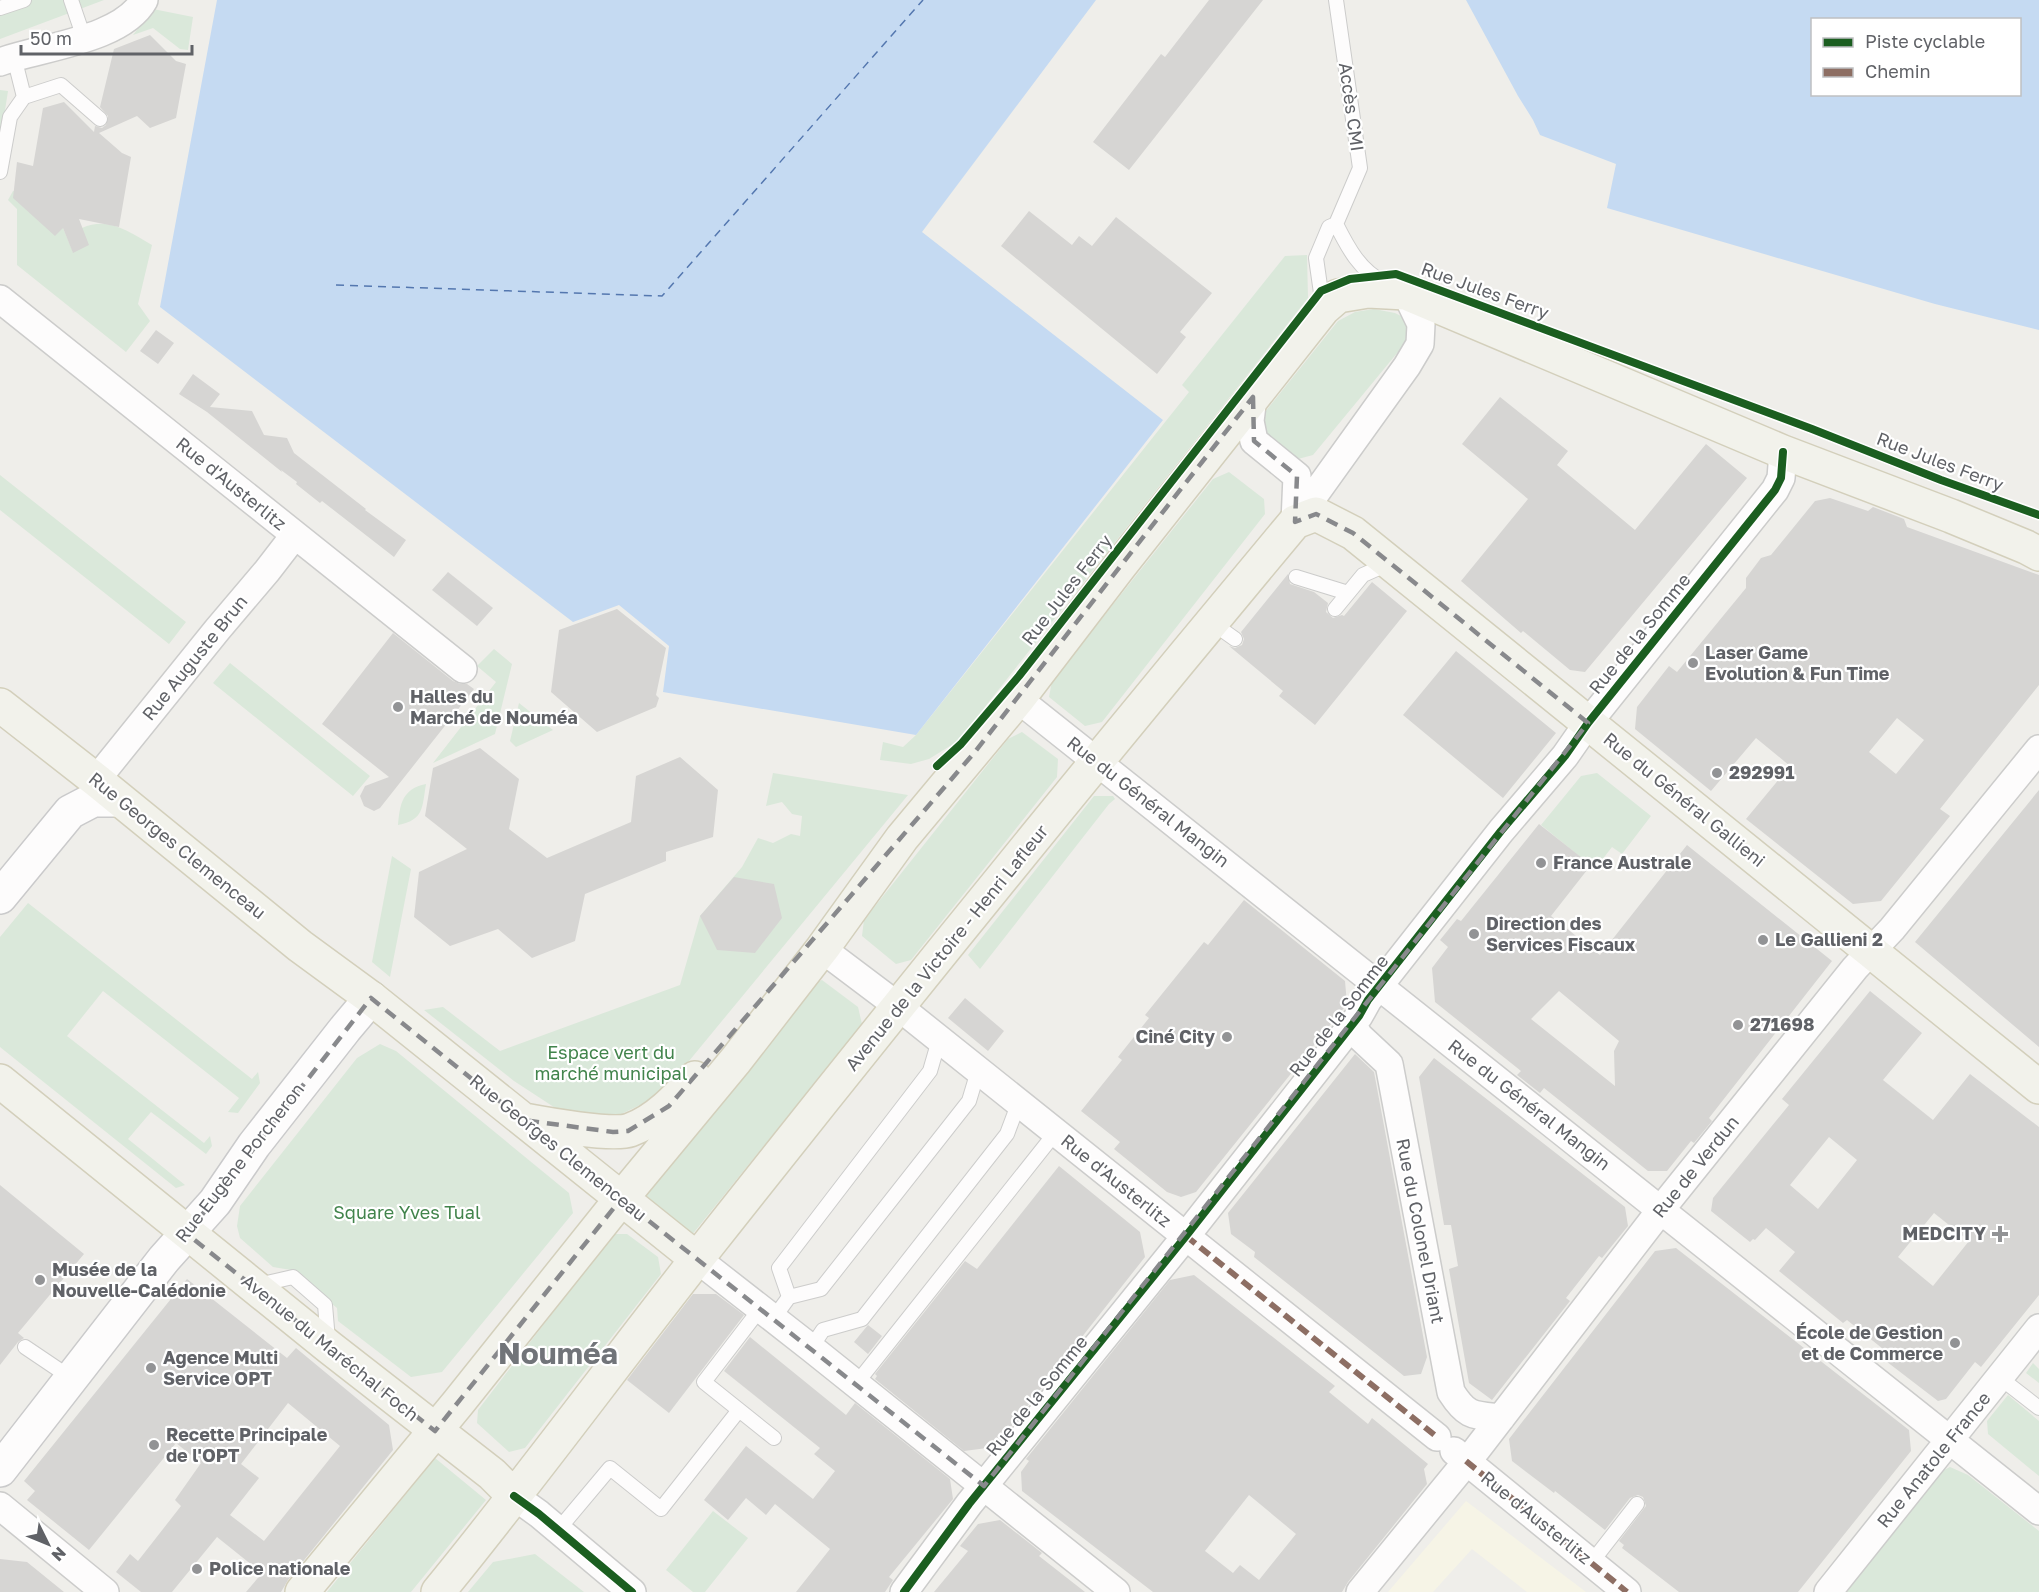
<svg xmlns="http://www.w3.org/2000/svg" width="2039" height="1592" viewBox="0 0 2039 1592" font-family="'Golos Text',sans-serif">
<rect width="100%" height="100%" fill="#efeeea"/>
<path fill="#f6f4e6" d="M 1466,1501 L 1586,1592 L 1527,1592 L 1472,1549 L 1433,1592 L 1388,1592 Z"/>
<path fill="#dae8da" d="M 0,0 L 104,0 L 0,39 Z
M 153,9 L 193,17 L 188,50 L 180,49 L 153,28 L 133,35 Z
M 0,90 L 8,91 L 2,129 L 0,129 Z
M 13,191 L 25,192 L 63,228 L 73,252 L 82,228 C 109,216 129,232 152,245 L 138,304 L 150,321 L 126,352 L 17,265 L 17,209 L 8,200 Z
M 1307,255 L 1308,298 L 958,741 L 929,759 L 911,764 L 880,760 L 883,742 L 903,747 L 916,735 L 1189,392 L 1182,385 L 1285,256 Z
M 1374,309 L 1395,313 L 1411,321 L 1412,335 L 1313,455 L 1298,459 L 1263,430 L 1265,412 L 1338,321 L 1355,312 Z
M 1229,472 L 1264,499 L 1265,514 L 1102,722 L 1085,726 L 1049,697 L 1052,681 L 1213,479 Z
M 0,475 L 186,622 L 169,644 L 0,510 Z
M 494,649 L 512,664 L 495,734 L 433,763 L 496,682 L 477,666 Z
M 230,663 L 370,776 L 353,796 L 213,683 Z
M 519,703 L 553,730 L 516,747 L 510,741 Z
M 1022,732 L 1058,759 L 1057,777 L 911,960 L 896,964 L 862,936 L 864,920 L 1008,739 Z
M 773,773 L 908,795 L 661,1095 L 617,1116 L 563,1113 L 514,1081 L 424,1010 L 443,1007 L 500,1051 L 680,985 L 700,916 L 742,867 L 758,838 L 773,843 L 791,834 L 800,836 L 802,816 L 792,814 L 782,802 L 766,806 Z
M 1597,773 L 1651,816 L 1622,854 L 1612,847 L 1595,869 L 1541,825 L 1581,776 Z
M 426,784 C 422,808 424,820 398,825 C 400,804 402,789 426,784 Z
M 1094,796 L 1113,796 L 1115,799 L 1109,804 L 980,969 L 968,955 Z
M 392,856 L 411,869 L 390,977 L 372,962 Z
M 28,903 L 252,1079 L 258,1072 L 260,1083 L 238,1113 L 228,1112 L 239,1098 L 103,991 L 67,1036 L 204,1143 L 210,1136 L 212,1146 L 206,1154 L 151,1112 L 128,1139 L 185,1185 L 176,1188 L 0,1047 L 0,937 Z
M 822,980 L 858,1007 L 862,1024 L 691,1236 L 644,1201 L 648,1191 L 810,985 Z
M 380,1044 L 396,1051 L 569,1193 L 573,1213 L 442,1372 L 411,1377 L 338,1321 L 337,1308 L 291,1270 L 273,1267 L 240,1238 L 237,1226 L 240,1206 L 357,1058 Z
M 613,1234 L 627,1234 L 658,1257 L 661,1274 L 525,1448 L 509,1452 L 477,1423 L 478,1410 Z
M 2033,1363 L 2039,1369 L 2039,1383 L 2026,1373 Z
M 2008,1395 L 2039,1421 L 2039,1476 L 1988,1434 L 1987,1421 Z
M 435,1458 L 486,1500 L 411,1592 L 327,1592 Z
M 1950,1467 L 1968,1475 L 2039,1531 L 2039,1592 L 1842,1592 L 1936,1474 Z
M 713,1511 L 748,1538 L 705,1592 L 693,1592 L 666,1570 Z
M 535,1554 L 584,1592 L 468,1592 L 493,1562 Z"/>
<path fill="#c5daf2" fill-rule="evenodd" d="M 217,0 L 1096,0 L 922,232 L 1163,420 L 916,735 L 663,692 L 669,646 L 619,605 L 573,622 L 160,307 Z
M 1466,0 L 2039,0 L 2039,330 L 1935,304 L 1607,208 L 1616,164 L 1540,135 L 1533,120 L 1518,96 ZM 1812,20 L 2020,20 L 2020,94 L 1812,94 Z"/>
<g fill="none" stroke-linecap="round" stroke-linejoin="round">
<path stroke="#5477af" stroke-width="1.5" stroke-dasharray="8 6" stroke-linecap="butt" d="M 336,285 L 662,296 L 923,0"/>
</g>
<path fill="#d6d5d3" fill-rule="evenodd" d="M 1209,0 L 1263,0 L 1129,170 L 1093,142 L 1161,54 L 1165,57 Z
M 150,35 L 176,61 L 186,64 L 176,118 L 150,128 L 137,116 L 99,133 L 122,153 L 131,157 L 119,227 L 79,219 L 89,245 L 73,253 L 63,228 L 55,236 L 13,198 L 17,162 L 33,166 L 43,108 L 64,102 L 94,132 L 95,126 L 102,128 L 106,125 L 108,116 L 100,107 L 114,49 Z
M 1029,211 L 1072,245 L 1079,236 L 1092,246 L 1116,217 L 1212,293 L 1180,332 L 1186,337 L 1157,374 L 1001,246 Z
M 156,330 L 174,343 L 158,364 L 140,351 Z
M 193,374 L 220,394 L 210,407 L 252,411 L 264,435 L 287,438 L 294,453 L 366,509 L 365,510 L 406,540 L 394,557 L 322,501 L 320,503 L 296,484 L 297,482 L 281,470 L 282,472 L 207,412 L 179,394 Z
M 1500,397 L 1568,451 L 1557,465 L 1635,530 L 1706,444 L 1747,478 L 1585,672 L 1570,670 L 1523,631 L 1521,633 L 1461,581 L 1528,499 L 1462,444 Z
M 1830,498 L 1868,511 L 1873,507 L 1904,519 L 1907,527 L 2039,575 L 2039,685 L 1940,809 L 1950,816 L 1881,901 L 1853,904 L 1746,819 L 1790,766 L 1756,738 L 1711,791 L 1635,729 L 1637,707 L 1669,666 L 1677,672 L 1746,588 L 1746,578 L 1761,558 L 1771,555 L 1815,501 ZM 1897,718 L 1924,740 L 1896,774 L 1869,752 Z
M 448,572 L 493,608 L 477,626 L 432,590 Z
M 1288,574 L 1290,584 L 1314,592 L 1328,603 L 1326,612 L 1333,618 L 1342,615 L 1344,616 L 1372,582 L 1407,611 L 1315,725 L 1279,696 L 1283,691 L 1229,646 L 1235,648 L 1242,645 L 1244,639 L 1241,632 Z
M 617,609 L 666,648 L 656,695 L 659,698 L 656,707 L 597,732 L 551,692 L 559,630 Z
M 393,633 L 453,681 L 460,684 L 467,684 L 474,689 L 380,808 L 374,811 L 364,806 L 360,796 L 365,786 L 389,777 L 322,724 Z
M 1456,651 L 1556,733 L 1503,798 L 1403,715 Z
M 480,748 L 519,779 L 509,829 L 547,858 L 631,822 L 636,776 L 680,757 L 718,790 L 713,837 L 666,852 L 666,861 L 585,894 L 575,941 L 532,958 L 498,929 L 450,946 L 414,917 L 419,872 L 467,849 L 425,816 L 433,768 Z
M 2039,790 L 2039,1047 L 1915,942 Z
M 1539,824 L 1591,865 L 1551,916 L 1600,955 L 1687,845 L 1832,961 L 1709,1118 L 1712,1121 L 1694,1143 L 1691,1141 L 1667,1171 L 1648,1171 L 1544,1088 L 1540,1093 L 1517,1075 L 1521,1071 L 1435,1002 L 1432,968 L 1448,947 L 1440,940 L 1457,919 L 1461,921 ZM 1559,991 L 1619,1041 L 1614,1051 L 1615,1086 L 1531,1019 Z
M 734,877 L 774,884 L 782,918 L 755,953 L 717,950 L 700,916 Z
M 1244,900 L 1345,981 L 1347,1004 L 1196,1192 L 1181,1197 L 1167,1192 L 1114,1149 L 1120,1142 L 1081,1111 L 1122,1060 L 1118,1057 L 1149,1018 L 1145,1015 L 1204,942 L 1208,945 Z
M 1870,991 L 1922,1033 L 1883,1080 L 1933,1120 L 1970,1074 L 2039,1127 L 2039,1295 L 1981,1367 L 1975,1362 L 1946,1399 L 1938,1401 L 1878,1355 L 1883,1349 L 1847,1320 L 1843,1323 L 1779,1271 L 1795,1252 L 1766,1228 L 1755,1240 L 1753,1239 L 1750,1242 L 1711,1211 L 1713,1198 L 1789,1105 L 1782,1099 ZM 1829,1137 L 1857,1160 L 1818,1209 L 1790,1185 ZM 1934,1213 L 1969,1241 L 1933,1286 L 1898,1257 Z
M 965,998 L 1004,1031 L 988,1051 L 948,1018 Z
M 1355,1054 L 1374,1072 L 1427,1357 L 1421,1374 L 1404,1376 L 1254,1257 L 1255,1252 L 1231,1234 L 1228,1213 Z
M 1434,1058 L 1625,1207 L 1628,1226 L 1602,1258 L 1599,1256 L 1566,1298 L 1570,1301 L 1492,1400 L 1469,1383 L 1449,1269 L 1458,1266 L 1451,1225 L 1444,1225 L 1419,1077 Z
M 1059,1166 L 1140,1232 L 1145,1257 L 995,1447 L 964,1451 L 875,1379 L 877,1376 L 875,1374 L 965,1261 L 977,1269 Z
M 0,1185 L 84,1254 L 18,1333 L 24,1338 L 18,1342 L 0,1365 Z
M 1676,1248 L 1909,1430 L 1911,1451 L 1798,1592 L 1679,1592 L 1622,1548 L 1624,1545 L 1619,1541 L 1646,1506 L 1643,1497 L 1638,1495 L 1630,1498 L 1605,1530 L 1555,1491 L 1554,1493 L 1512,1461 L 1509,1439 L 1655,1251 Z
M 1194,1275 L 1335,1386 L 1329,1392 L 1368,1424 L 1372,1418 L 1428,1464 L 1424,1469 L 1427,1484 L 1348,1582 L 1342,1592 L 1153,1592 L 1022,1491 L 1021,1472 L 1029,1461 L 1026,1459 L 1170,1280 ZM 1249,1495 L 1296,1534 L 1259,1580 L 1240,1565 L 1233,1573 L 1205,1551 Z
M 187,1279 L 287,1358 L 296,1348 L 389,1425 L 393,1450 L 288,1580 L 281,1592 L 246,1592 L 262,1573 L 217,1537 L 172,1592 L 141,1592 L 116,1572 L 130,1554 L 138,1561 L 181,1506 L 175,1500 L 201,1463 L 176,1443 L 89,1550 L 27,1500 L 35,1491 L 24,1481 ZM 288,1403 L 340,1446 L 264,1541 L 230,1515 L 259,1478 L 241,1464 Z
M 693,1294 L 716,1294 L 744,1315 L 669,1413 L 627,1380 Z
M 868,1325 L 882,1336 L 868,1354 L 854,1342 Z
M 750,1337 L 846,1415 L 855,1403 L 950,1479 L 953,1499 L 889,1577 L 893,1580 L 885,1592 L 796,1592 L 830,1549 L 775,1504 L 766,1515 L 746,1498 L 728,1520 L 704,1500 L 746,1446 L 813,1499 L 835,1471 L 814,1454 L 820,1448 L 724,1371 Z
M 1000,1520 L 1042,1553 L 1039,1556 L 1085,1592 L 934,1592 L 968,1551 L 960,1546 L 978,1524 Z
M 0,1559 L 27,1562 L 64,1592 L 0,1592 Z"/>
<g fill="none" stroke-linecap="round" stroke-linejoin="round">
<defs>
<path id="lane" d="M 71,0 L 84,38
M 0,8 L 24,0
M 24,97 L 61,85 L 100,119
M 0,172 L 10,117 L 24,97 L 14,57
M 1336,224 C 1348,248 1360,271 1385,283
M 1323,307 L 1316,258 L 1329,227 L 1336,224 L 1360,168 L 1336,0
M 1296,577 L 1348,593
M 1335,609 L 1363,575 L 1390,563
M 1211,622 L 1235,639
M 258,1285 L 293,1277 L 325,1305 L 328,1340
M 789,1297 L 779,1268 L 930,1071 L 939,1040
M 760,1309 L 704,1382 L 774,1438
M 773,1319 L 789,1297 L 821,1289 L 969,1101 L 978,1071
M 25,1347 L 71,1378
M 811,1348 L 823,1330 L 862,1319 L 1007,1134 L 1019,1102
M 1999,1377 L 2039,1408
M 856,1384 L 1056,1132
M 558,1530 L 610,1468 L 661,1509 L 739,1410
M 1591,1563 L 1637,1504"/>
<path id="street" d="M 0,62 C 41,47 122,40 144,0
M 0,299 L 463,669
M 1253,397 L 1250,421 L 1254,441 L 1297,476 L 1295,522
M 1295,522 L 1407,366 L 1420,344 L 1421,324 L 1406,293
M 1018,699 L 2039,1511
M 96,780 L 217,630 L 267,571 L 294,536
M 822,949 L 899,1007 L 1437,1437
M 1352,1024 L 1359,1036 L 1389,1064 L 1451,1392 C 1467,1417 1473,1415 1501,1418
M 697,1259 L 811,1348 L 1116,1592
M 1454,1451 L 1627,1592
M 514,1496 L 539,1514 L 632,1592
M 0,1506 L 105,1592
M 904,1592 L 969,1504 L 1186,1236 L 1359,1016 L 1368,1000 L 1501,831 L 1565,756 L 1588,723 L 1775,490 L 1781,478 L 1783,452
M 1360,1592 L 1477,1449 L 1670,1198 L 1855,968 L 1892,929 L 2039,749
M 1828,1592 L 2039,1328"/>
<path id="secondary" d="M 0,897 L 70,812 L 93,800 L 119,800
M 0,1470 L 164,1259 L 215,1202 L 254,1145 L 345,1029 L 371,998"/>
<path id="primary" d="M 0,705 L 96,780 L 300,946 L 371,998 L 697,1259
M 0,1081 L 329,1347 L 492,1474 L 514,1496
M 524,1120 C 545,1124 613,1136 630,1130 C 657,1120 676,1099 695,1078
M 302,1592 L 458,1403 L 621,1199 L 736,1060 L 822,949 L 902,838 L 1018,699 L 1119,567 L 1323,309 L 1338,296 L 1368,291 L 1406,293 L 1783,452 L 1951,516 L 2026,547 L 2039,554
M 438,1592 C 528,1482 612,1367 700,1255 C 895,1008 1093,764 1295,522 L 1316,514 L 1353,533 L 2039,1087"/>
</defs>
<use href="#lane" stroke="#cccccb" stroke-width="16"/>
<use href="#street" stroke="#cccccb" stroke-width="30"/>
<use href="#secondary" stroke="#cacacb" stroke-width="36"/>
<use href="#primary" stroke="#d3cfbb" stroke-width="36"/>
<use href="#lane" stroke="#fdfcfc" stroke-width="14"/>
<use href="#street" stroke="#fdfcfc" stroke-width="27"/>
<use href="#secondary" stroke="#fdfcfc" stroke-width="33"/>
<use href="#primary" stroke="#f2f2eb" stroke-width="33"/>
<path stroke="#8d6e63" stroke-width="6" stroke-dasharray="12 6" stroke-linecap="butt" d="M 1186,1236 L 1437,1437
M 1466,1461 L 1627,1592"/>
<defs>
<path id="cycleway" d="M 937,766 L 961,744 L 1019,676 L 1321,291 L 1350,279 L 1396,274 L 1812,429 L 1941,480 L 2039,515
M 514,1496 L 539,1514 L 632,1592
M 904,1592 L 969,1504 L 1186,1236 L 1359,1016 L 1368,1000 L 1501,831 L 1565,756 L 1588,723 L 1775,490 L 1781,478 L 1783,452"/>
</defs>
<use href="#cycleway" stroke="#fff" stroke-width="11"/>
<use href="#cycleway" stroke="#1b5e20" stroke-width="8"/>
</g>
<path fill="none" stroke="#88898c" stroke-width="4.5" stroke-dasharray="12 8" stroke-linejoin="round" d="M 1253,397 L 1254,441 L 1297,476 L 1295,522 L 1316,514 L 1353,533 L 1588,723 L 984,1486 L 621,1199 L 435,1431 L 187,1234 L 371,998 L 523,1120 L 613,1132 L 628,1131 L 669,1106 L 974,753 Z"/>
<g fill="#929395" stroke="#fff" stroke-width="2">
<circle cx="1693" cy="663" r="6"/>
<circle cx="398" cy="707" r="6"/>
<circle cx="1717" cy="773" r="6"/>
<circle cx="1541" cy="863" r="6"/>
<circle cx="1474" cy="934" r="6"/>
<circle cx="1763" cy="940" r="6"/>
<circle cx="1738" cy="1025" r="6"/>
<circle cx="1227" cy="1037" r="6"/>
<path d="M1997 1225h6v6h6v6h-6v6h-6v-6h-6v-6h6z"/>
<circle cx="40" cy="1280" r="6"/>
<circle cx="1955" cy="1343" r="6"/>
<circle cx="151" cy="1368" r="6"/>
<circle cx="154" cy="1445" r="6"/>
<circle cx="197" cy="1569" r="6"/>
</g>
<g text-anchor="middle" stroke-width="4.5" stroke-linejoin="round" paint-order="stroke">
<g font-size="18" fill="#606267" stroke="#fff">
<text transform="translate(1351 107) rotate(82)" y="6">Accès CMI</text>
<text transform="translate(1485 291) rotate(20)" y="6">Rue Jules Ferry</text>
<text transform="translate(1940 462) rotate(21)" y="6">Rue Jules Ferry</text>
<text transform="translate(231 484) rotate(39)" y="6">Rue d'Austerlitz</text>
<text transform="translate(1067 590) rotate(-52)" y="6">Rue Jules Ferry</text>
<text transform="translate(1640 634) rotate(-51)" y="6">Rue de la Somme</text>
<text transform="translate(195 658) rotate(-51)" y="6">Rue Auguste Brun</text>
<text transform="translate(1684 800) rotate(39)" y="6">Rue du Général Gallieni</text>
<text transform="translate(1148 802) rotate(38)" y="6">Rue du Général Mangin</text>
<text transform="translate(177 846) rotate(39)" y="6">Rue Georges Clemenceau</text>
<text transform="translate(947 948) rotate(-51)" y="6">Avenue de la Victoire - Henri Lafleur</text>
<text transform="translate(1339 1016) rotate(-52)" y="6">Rue de la Somme</text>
<text transform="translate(1529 1105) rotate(38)" y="6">Rue du Général Mangin</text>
<text transform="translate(558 1148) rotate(39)" y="6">Rue Georges Clemenceau</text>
<text transform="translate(240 1163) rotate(-52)" y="6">Rue Eugène Porcheron</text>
<text transform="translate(1696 1167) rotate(-51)" y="6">Rue de Verdun</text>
<text transform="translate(1116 1181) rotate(39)" y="6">Rue d'Austerlitz</text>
<text transform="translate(1420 1231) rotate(79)" y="6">Rue du Colonel Driant</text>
<text transform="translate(330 1348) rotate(39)" y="6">Avenue du Maréchal Foch</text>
<text transform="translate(1037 1396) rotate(-51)" y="6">Rue de la Somme</text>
<text transform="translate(1934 1460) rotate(-51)" y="6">Rue Anatole France</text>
<text transform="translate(1536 1518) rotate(39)" y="6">Rue d'Austerlitz</text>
</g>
<g font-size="18" font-weight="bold" fill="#606267" stroke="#fff" text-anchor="start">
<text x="1705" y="659">Laser Game<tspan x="1705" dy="21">Evolution &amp; Fun Time</tspan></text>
<text x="410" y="703">Halles du<tspan x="410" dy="21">Marché de Nouméa</tspan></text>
<text x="1729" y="779">292991</text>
<text x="1553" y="869">France Australe</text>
<text x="1486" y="930">Direction des<tspan x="1486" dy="21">Services Fiscaux</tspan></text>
<text x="1775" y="946">Le Gallieni 2</text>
<text x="1750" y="1031">271698</text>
<text x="1215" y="1043" text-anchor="end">Ciné City</text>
<text x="1986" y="1240" text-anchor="end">MEDCITY</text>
<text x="52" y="1276">Musée de la<tspan x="52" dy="21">Nouvelle-Calédonie</tspan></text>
<text x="1943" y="1339" text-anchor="end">École de Gestion<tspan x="1943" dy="21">et de Commerce</tspan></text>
<text x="163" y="1364">Agence Multi<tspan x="163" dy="21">Service OPT</tspan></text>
<text x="166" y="1441">Recette Principale<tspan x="166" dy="21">de l'OPT</tspan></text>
<text x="209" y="1575">Police nationale</text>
</g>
<g font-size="18" fill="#42844c" stroke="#fff">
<text x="611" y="1059">Espace vert du<tspan x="611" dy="21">marché municipal</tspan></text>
<text x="407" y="1219">Square Yves Tual</text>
</g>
<g font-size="30" font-weight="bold" fill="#717479" stroke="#fff">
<text x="558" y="1364">Nouméa</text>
</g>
</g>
<rect x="1811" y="18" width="210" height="78" fill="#ffffff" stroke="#bfc0c2" stroke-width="1.5"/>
<rect x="1823" y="38" width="30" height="9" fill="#1b5e20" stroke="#bfc0c2" stroke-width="1.5"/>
<text x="1865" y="48" font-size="18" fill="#606267">Piste cyclable</text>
<rect x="1823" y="68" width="30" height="9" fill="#8d6e63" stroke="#bfc0c2" stroke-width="1.5"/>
<text x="1865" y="78" font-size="18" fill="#606267">Chemin</text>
<g transform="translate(48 1544) rotate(133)" stroke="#ffffff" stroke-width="4.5" paint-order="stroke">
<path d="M0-4.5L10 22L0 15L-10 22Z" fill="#606267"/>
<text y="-9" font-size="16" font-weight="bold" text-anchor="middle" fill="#606267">N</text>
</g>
<path d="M21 45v9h171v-9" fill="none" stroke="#606267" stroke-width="3"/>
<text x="30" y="45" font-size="18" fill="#606267" stroke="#ffffff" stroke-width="4.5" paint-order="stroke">50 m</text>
</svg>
